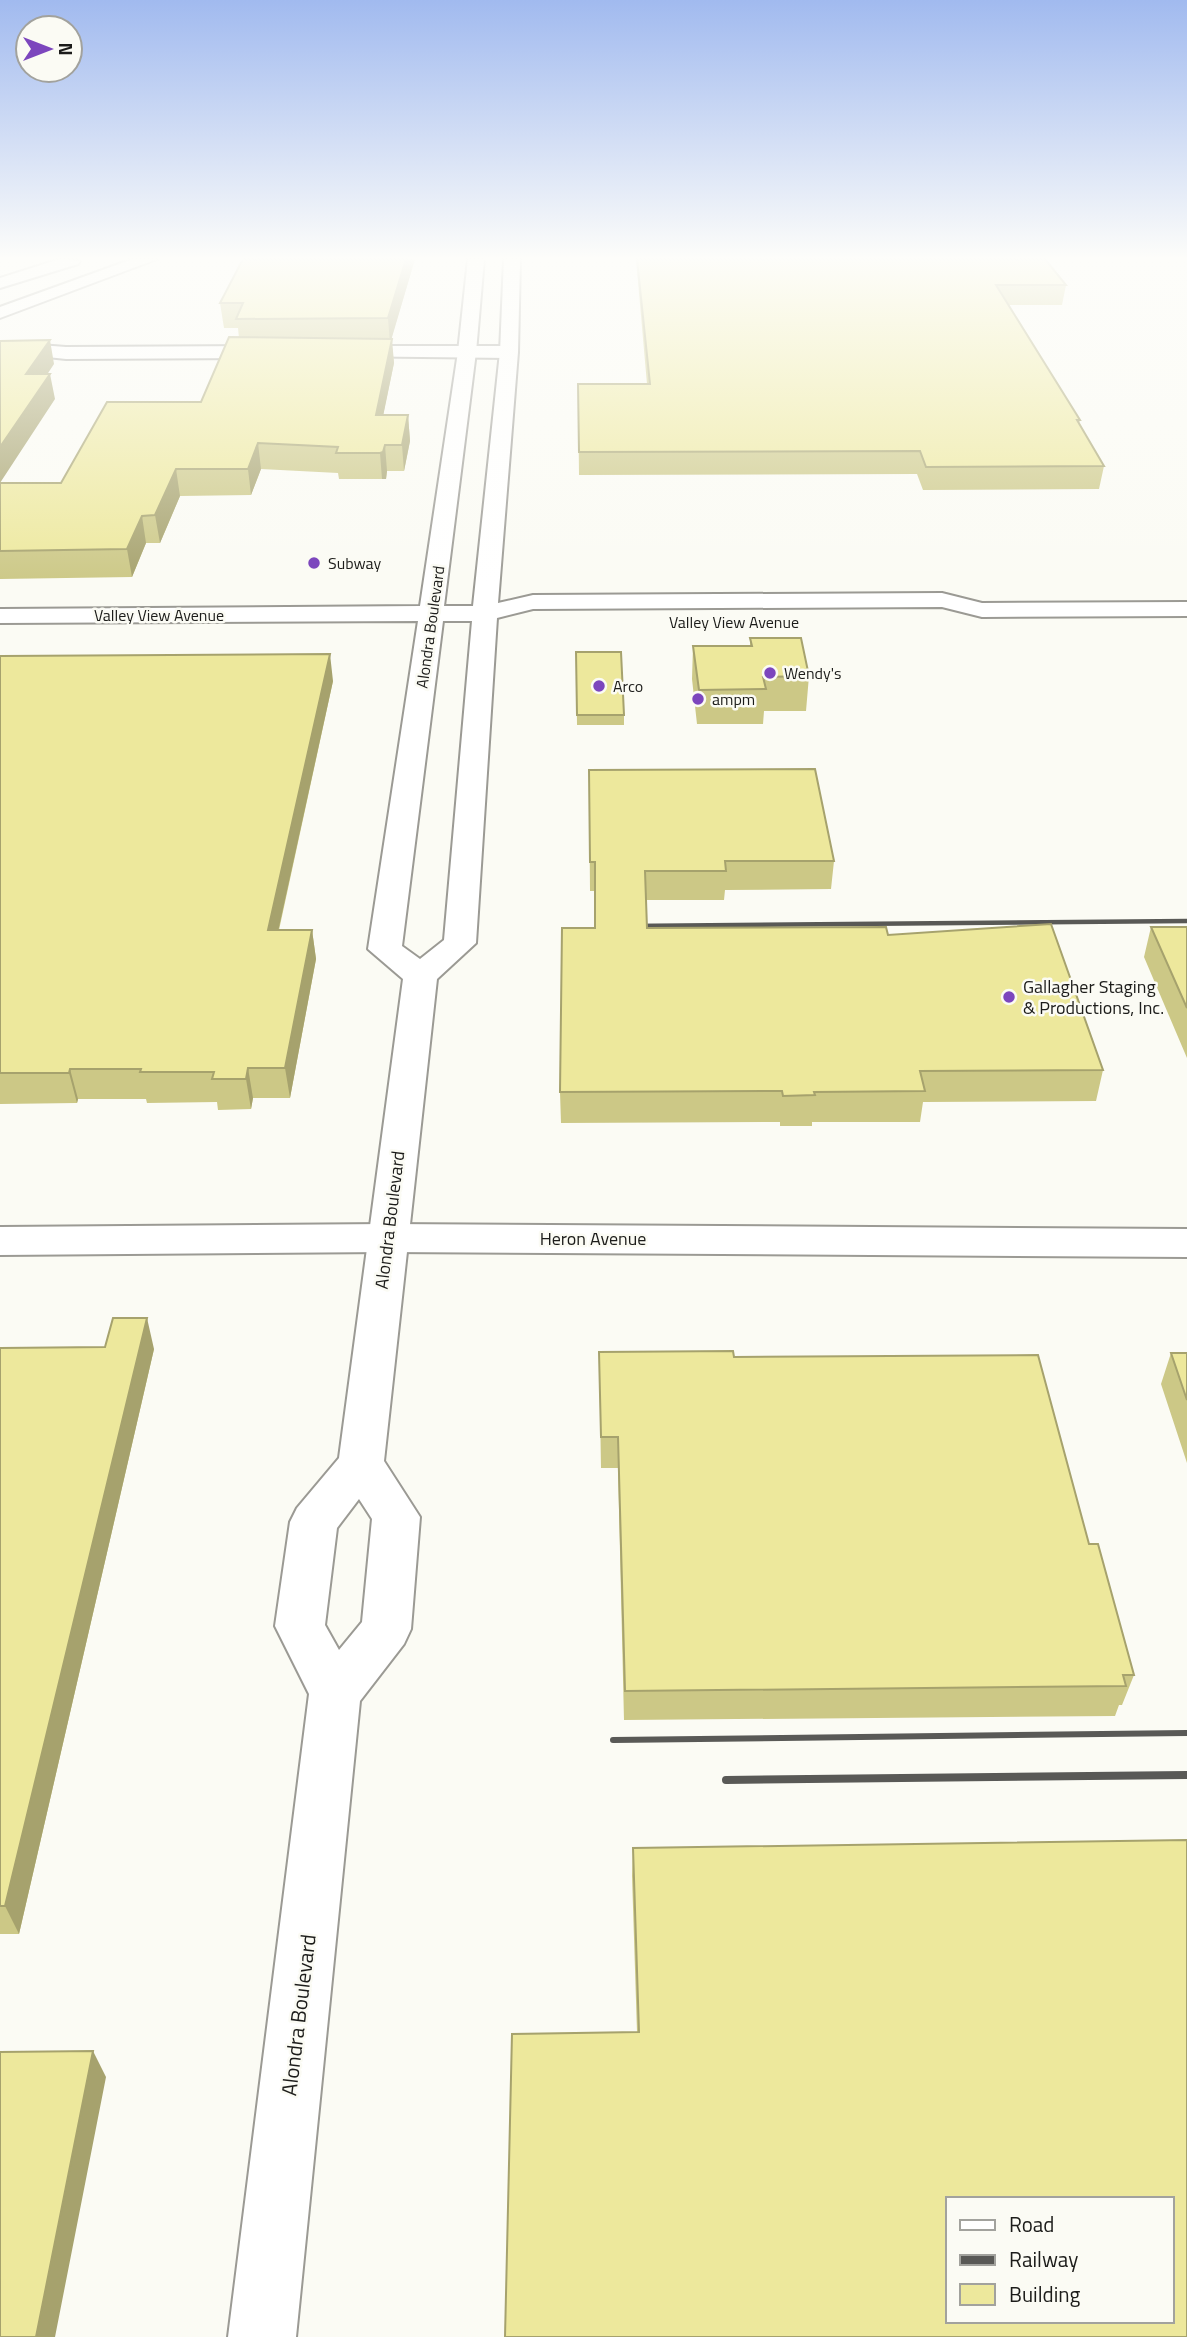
<svg xmlns="http://www.w3.org/2000/svg" width="1187" height="2337" viewBox="0 0 1187 2337" font-family="'Titillium Web',sans-serif">
<rect width="100%" height="100%" fill="#fbfbf4"/>
<g fill="none" stroke-linecap="round" stroke-linejoin="round">
<defs>
<path id="minor" d="M 0,342 L 66,347 L 274,346 L 283,352 L 274,358 L 66,359 L 0,352 Z
M 341,346 L 509,346 L 518,352 L 509,358 L 334,356 L 332,352 Z
M 388,1224 L 1187,1229 L 1187,1257 L 388,1252 L 0,1255 L 0,1227 Z"/>
<path id="major" d="M 468,259 L 484,259 L 476,352 L 444,606 L 473,606 L 500,352 L 504,259 L 520,259 L 518,352 L 498,603 L 533,595 L 942,593 L 982,603 L 1187,602 L 1187,616 L 982,617 L 942,607 L 533,609 L 497,618 L 476,943 L 437,979 L 384,1461 L 420,1517 L 411,1629 L 404,1644 L 360,1701 L 296,2337 L 228,2337 L 309,1694 L 275,1626 L 290,1522 L 297,1508 L 339,1458 L 403,979 L 368,949 L 418,621 L 0,623 L 0,609 L 420,606 L 458,352 ZM 443,621 L 472,621 L 444,940 L 420,959 L 402,946 ZM 359,1499 L 372,1519 L 362,1622 L 339,1650 L 325,1625 L 337,1528 Z"/>
<path id="highway" d="M 60,259 L 80,261 L 78,264 L 0,288 L 0,278 Z
M 133,259 L 157,259 L 0,318 L 0,307 Z"/>
</defs>
<use href="#minor" stroke="#9b9a94" stroke-width="4"/>
<use href="#major" stroke="#9b9a94" stroke-width="4"/>
<use href="#highway" stroke="#9b9a94" stroke-width="4"/>
<use href="#minor" fill="#fff" fill-rule="evenodd"/>
<use href="#major" fill="#fff" fill-rule="evenodd"/>
<use href="#highway" fill="#fff" fill-rule="evenodd"/>
<path stroke="#595956" stroke-width="4.5" d="M 628,926 L 1187,921"/>
<path stroke="#595956" stroke-width="6" d="M 613,1740 L 1187,1733"/>
<path stroke="#595956" stroke-width="8" d="M 726,1780 L 1187,1775"/>
</g>
<path fill="#ccc886" d="M 415,259 L 391,339 L 394,363 L 383,415 L 408,415 L 410,441 L 404,471 L 387,471 L 386,479 L 339,479 L 338,473 L 261,469 L 251,495 L 180,496 L 160,543 L 146,543 L 132,577 L 0,579 L 0,483 L 61,483 L 201,402 L 239,338 L 238,328 L 224,328 L 220,303 Z
M 636,259 L 1045,259 L 1066,285 L 1062,305 L 1009,305 L 1080,420 L 1079,424 L 1104,466 L 1099,489 L 923,490 L 917,474 L 579,475 L 578,384 L 647,384 Z
M 750,638 L 809,676 L 806,711 L 764,711 L 763,724 L 697,724 L 692,679 L 693,646 L 750,646 Z
M 576,652 L 624,715 L 624,725 L 577,725 Z
M 0,656 L 333,681 L 279,930 L 312,930 L 316,959 L 290,1098 L 253,1098 L 251,1109 L 218,1110 L 217,1102 L 147,1103 L 146,1099 L 78,1099 L 77,1103 L 0,1104 Z
M 589,770 L 834,861 L 831,889 L 725,890 L 724,900 L 646,900 L 647,928 L 888,935 L 1103,1070 L 1096,1101 L 923,1102 L 920,1122 L 812,1122 L 812,1126 L 780,1126 L 780,1122 L 561,1123 L 560,1092 L 595,928 L 595,891 L 590,891 Z
M 1151,927 L 1187,927 L 1187,1058 L 1144,957 Z
M 0,1348 L 154,1349 L 19,1934 L 0,1934 Z
M 599,1352 L 734,1357 L 1089,1544 L 1134,1675 L 1122,1705 L 1119,1705 L 1115,1716 L 624,1720 L 618,1468 L 601,1468 Z
M 1171,1353 L 1187,1353 L 1187,1463 L 1161,1384 Z
M 633,1848 L 1187,2337 L 637,2032 L 632,1876 Z"/>
<path fill="#a6a26d" d="M 406,259 L 415,259 L 390,344 L 388,318 Z
M 392,339 L 394,363 L 378,441 L 376,415 Z
M 50,340 L 54,364 L 31,399 L 26,374 Z
M 50,374 L 55,399 L 0,483 L 0,447 Z
M 408,415 L 410,441 L 404,471 L 402,445 Z
M 258,443 L 261,469 L 251,495 L 248,469 Z
M 385,445 L 387,471 L 386,479 L 382,479 L 380,453 Z
M 176,469 L 180,496 L 160,543 L 155,515 Z
M 142,516 L 146,543 L 132,577 L 127,549 Z
M 330,654 L 333,681 L 272,959 L 268,930 Z
M 312,930 L 316,959 L 290,1098 L 285,1068 Z
M 248,1068 L 253,1098 L 251,1109 L 246,1079 Z
M 70,1069 L 78,1099 L 77,1103 L 69,1073 Z
M 147,1318 L 154,1349 L 19,1934 L 5,1906 Z
M 93,2051 L 106,2077 L 55,2337 L 36,2337 Z"/>
<path fill="#ede89c" stroke="#a6a26d" stroke-width="2" fill-rule="evenodd" d="M 243,259 L 406,259 L 388,318 L 236,319 L 243,303 L 220,303 Z
M 637,259 L 1045,259 L 1066,285 L 996,285 L 1080,420 L 1077,420 L 1104,466 L 926,467 L 920,451 L 579,452 L 578,384 L 650,384 Z
M 229,337 L 392,339 L 376,415 L 408,415 L 402,445 L 385,445 L 383,452 L 380,453 L 336,453 L 338,447 L 258,443 L 248,469 L 176,469 L 155,515 L 142,516 L 127,549 L 0,551 L 0,483 L 61,483 L 107,402 L 201,402 Z
M 50,340 L 26,374 L 50,374 L 0,447 L 0,341 Z
M 750,638 L 801,638 L 809,676 L 763,677 L 766,689 L 699,690 L 693,646 L 752,646 Z
M 576,652 L 621,652 L 624,715 L 577,715 Z
M 330,654 L 268,930 L 312,930 L 285,1068 L 248,1068 L 246,1079 L 212,1079 L 214,1072 L 140,1072 L 141,1069 L 70,1069 L 69,1073 L 0,1073 L 0,656 Z
M 815,769 L 834,861 L 725,861 L 726,871 L 645,871 L 647,928 L 886,927 L 888,935 L 1051,924 L 1103,1070 L 920,1071 L 925,1091 L 814,1092 L 815,1095 L 783,1096 L 782,1091 L 560,1092 L 562,928 L 595,928 L 595,862 L 590,862 L 589,770 Z
M 1151,927 L 1187,927 L 1187,1008 Z
M 113,1318 L 147,1318 L 5,1906 L 0,1906 L 0,1348 L 105,1347 Z
M 733,1351 L 734,1357 L 1038,1355 L 1089,1544 L 1098,1544 L 1134,1675 L 1123,1675 L 1126,1686 L 625,1691 L 618,1437 L 601,1437 L 599,1352 Z
M 1171,1353 L 1187,1353 L 1187,1400 Z
M 1187,1840 L 1187,2337 L 505,2337 L 512,2034 L 639,2032 L 633,1848 ZM 947,2199 L 1171,2199 L 1171,2321 L 947,2321 Z
M 93,2051 L 36,2337 L 0,2337 L 0,2052 Z"/>
<linearGradient id="sky" x2="0" y2="1"><stop stop-color="#a1baef"/><stop offset="0.44" stop-color="#fdfdfa"/><stop offset="1" stop-color="#fdfdfa" stop-opacity="0"/></linearGradient>
<rect width="1187" height="587" fill="url(#sky)"/>
<g fill="#7c46bd" stroke="#fbfbf4" stroke-width="2.5">
<circle cx="314" cy="563" r="7"/>
<circle cx="770" cy="673" r="7"/>
<circle cx="599" cy="686" r="7"/>
<circle cx="698" cy="699" r="7"/>
<circle cx="1009" cy="997" r="7"/>
</g>
<g text-anchor="middle" stroke-width="5" stroke-linejoin="round" paint-order="stroke">
<g font-size="16" fill="#1c1c1a" stroke="#fbfbf4" text-anchor="start">
<text x="328" y="569">Subway</text>
<text x="784" y="679">Wendy's</text>
<text x="613" y="692">Arco</text>
<text x="712" y="705">ampm</text>
</g>
<g font-size="16" fill="#1c1c1a" stroke="#fbfbf4">
<text x="159" y="621">Valley View Avenue</text>
<text x="734" y="628">Valley View Avenue</text>
<text transform="translate(430 627) rotate(-82)" y="6">Alondra Boulevard</text>
</g>
<g font-size="18" fill="#1c1c1a" stroke="#fbfbf4" text-anchor="start">
<text x="1023" y="993">Gallagher Staging<tspan x="1023" dy="21">&amp; Productions, Inc.</tspan></text>
</g>
<g font-size="18" fill="#1c1c1a" stroke="#fbfbf4">
<text transform="translate(390 1220) rotate(-83)" y="6">Alondra Boulevard</text>
<text x="593" y="1245">Heron Avenue</text>
</g>
<g font-size="21" fill="#1c1c1a" stroke="#fbfbf4">
<text transform="translate(299 2015) rotate(-83)" y="7">Alondra Boulevard</text>
</g>
</g>
<rect x="946" y="2197" width="228" height="126" fill="#fbfbf4" stroke="#a2a29d" stroke-width="2"/>
<rect x="960" y="2220" width="35" height="10" fill="#ffffff" stroke="#a2a29d" stroke-width="2"/>
<text x="1009" y="2232" font-size="21" fill="#1c1c1a">Road</text>
<rect x="960" y="2255" width="35" height="10" fill="#595956" stroke="#a2a29d" stroke-width="2"/>
<text x="1009" y="2267" font-size="21" fill="#1c1c1a">Railway</text>
<rect x="960" y="2284" width="35" height="21" fill="#ede89c" stroke="#a2a29d" stroke-width="2"/>
<text x="1009" y="2302" font-size="21" fill="#1c1c1a">Building</text>
<g transform="translate(49 49) rotate(90)"><circle r="33" fill="#fbfbf4" stroke="#a2a29d" stroke-width="2"/>
<path d="M0-5L12 26L0 18L-12 26Z" fill="#7c46bd"/>
<text y="-10" font-size="19" font-weight="bold" text-anchor="middle" fill="#1c1c1a">N</text>
</g>
</svg>
